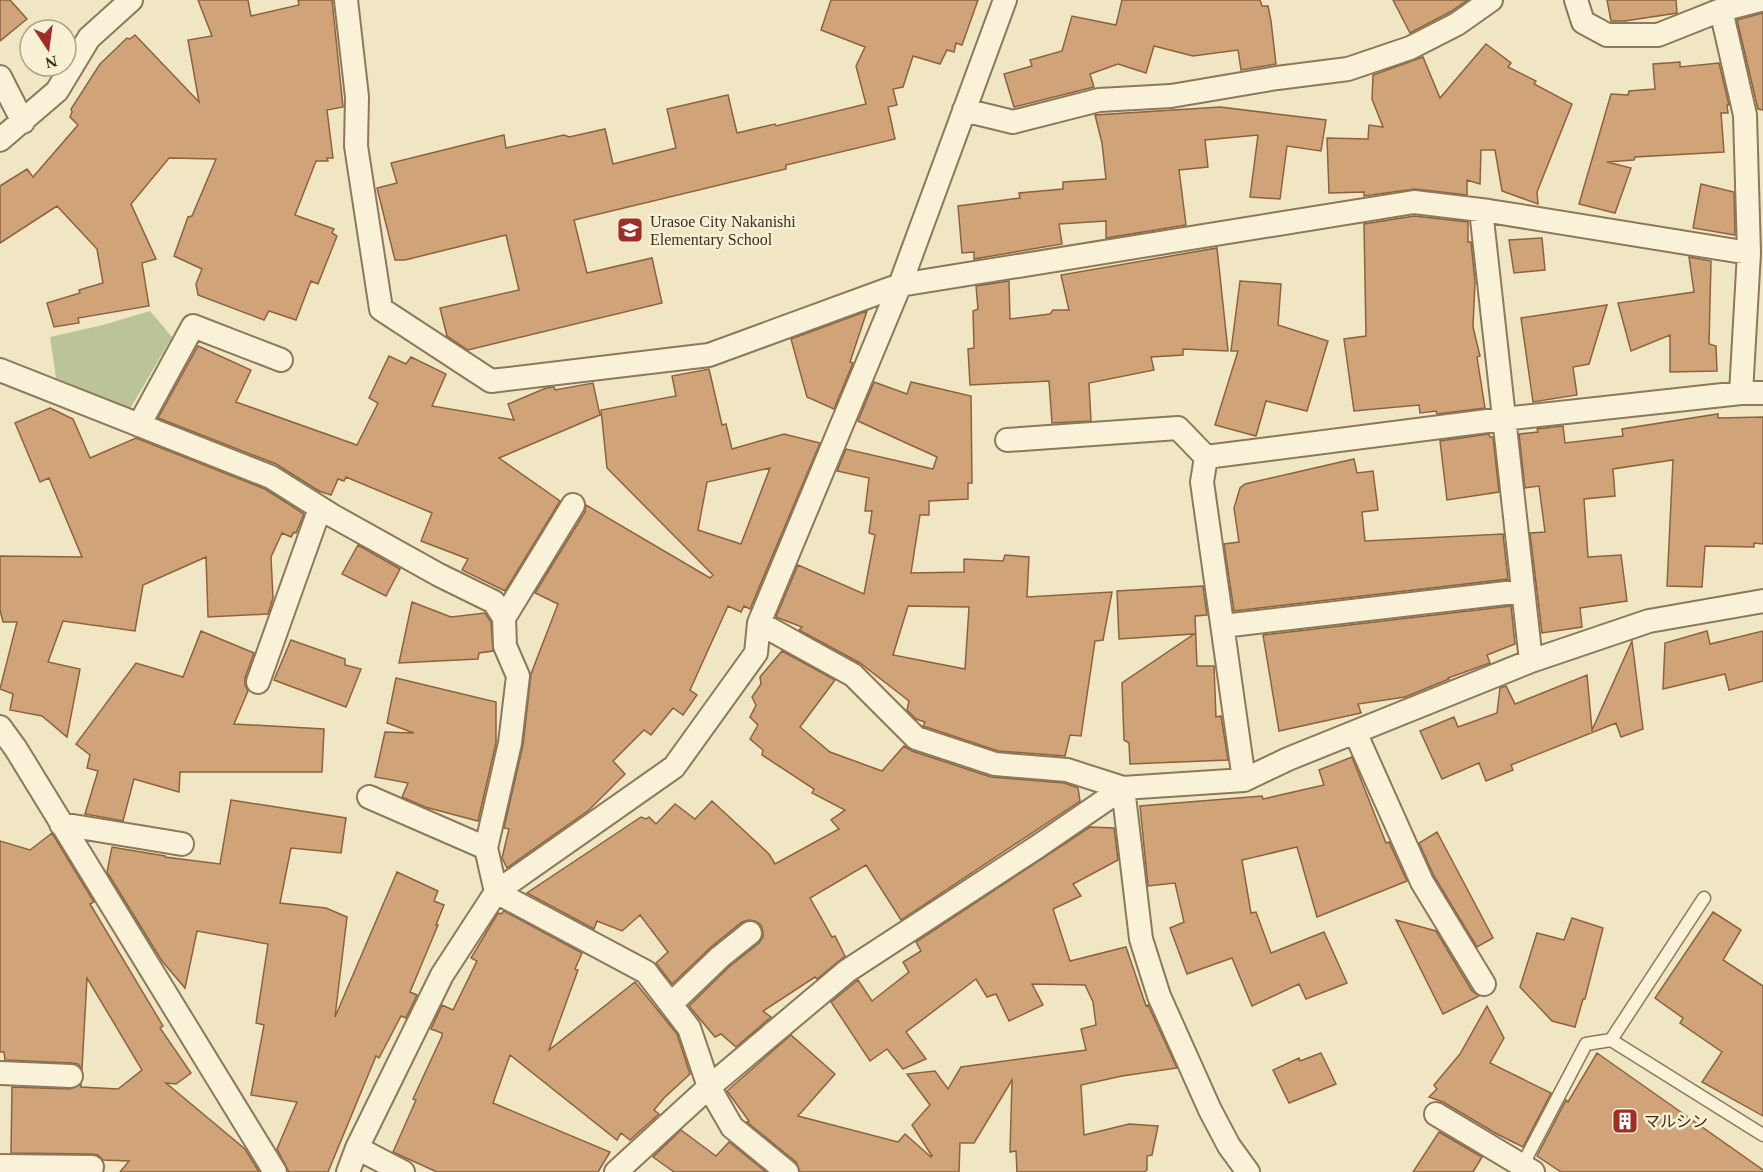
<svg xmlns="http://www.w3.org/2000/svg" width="1763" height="1172" viewBox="0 0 1763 1172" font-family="'Times New Roman','Noto Sans JP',serif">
<rect width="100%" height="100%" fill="#f0e6c4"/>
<path fill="#bbc497" d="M 150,311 L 172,337 L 130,409 L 56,378 L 50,337 L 103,325 Z"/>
<path fill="#d0a379" stroke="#8c633e" stroke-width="1.5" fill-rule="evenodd" d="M 0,0 L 10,0 L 27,19 L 0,41 Z
M 198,0 L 248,0 L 251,16 L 299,5 L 298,0 L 332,0 L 343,107 L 327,110 L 333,158 L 327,158 L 328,161 L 316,161 L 295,215 L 334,229 L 332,233 L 337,236 L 318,284 L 311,281 L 296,320 L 269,311 L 264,320 L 198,295 L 196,284 L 202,269 L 174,256 L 188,217 L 192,216 L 216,159 L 169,158 L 131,204 L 156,259 L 142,263 L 149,306 L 78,318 L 79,323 L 54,327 L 47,303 L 80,293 L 79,290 L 103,283 L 97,249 L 57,206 L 0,243 L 0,186 L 27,169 L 33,177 L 78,125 L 70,117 L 72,112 L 71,109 L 100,64 L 127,38 L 130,39 L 135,35 L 199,102 L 188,40 L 212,36 Z
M 831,0 L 978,0 L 962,45 L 956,43 L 954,52 L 947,50 L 940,64 L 913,56 L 903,87 L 893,89 L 897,105 L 888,107 L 895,139 L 786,165 L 786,169 L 574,220 L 587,273 L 652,258 L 662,303 L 468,350 L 447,336 L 440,308 L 519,290 L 506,235 L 405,260 L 395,260 L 377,188 L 397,183 L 391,163 L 504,135 L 506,148 L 564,135 L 569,137 L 605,129 L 613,164 L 676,148 L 667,109 L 728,95 L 737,133 L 775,124 L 776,126 L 866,104 L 856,66 L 865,47 L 821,30 Z
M 1122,0 L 1260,0 L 1262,6 L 1268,6 L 1271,21 L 1276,64 L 1241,70 L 1238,50 L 1193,56 L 1154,46 L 1146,73 L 1118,64 L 1090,74 L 1094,87 L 1014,107 L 1004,74 L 1032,66 L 1030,60 L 1062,51 L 1072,16 L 1116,25 Z
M 1393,0 L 1468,0 L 1450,12 L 1410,33 Z
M 1607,0 L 1676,0 L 1677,13 L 1625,21 L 1611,21 Z
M 1763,13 L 1763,110 L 1758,109 L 1737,20 Z
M 1486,44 L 1511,63 L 1508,67 L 1536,81 L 1534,84 L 1572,104 L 1537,192 L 1538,204 L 1502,191 L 1495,150 L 1481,150 L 1480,184 L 1467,180 L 1467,195 L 1415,189 L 1364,196 L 1364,192 L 1329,193 L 1327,138 L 1368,139 L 1369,125 L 1383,127 L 1372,99 L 1373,75 L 1423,57 L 1440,98 Z
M 1680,62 L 1680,67 L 1719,63 L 1729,105 L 1727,105 L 1728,113 L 1721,113 L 1724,152 L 1635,157 L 1634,160 L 1607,162 L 1631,168 L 1615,213 L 1579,204 L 1611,94 L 1628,95 L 1629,91 L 1655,89 L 1653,64 Z
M 1220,107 L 1326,120 L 1321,151 L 1287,146 L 1280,199 L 1250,197 L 1258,135 L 1205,140 L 1208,167 L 1179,170 L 1186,225 L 1106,238 L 1106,221 L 1059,224 L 1062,244 L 974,259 L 974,252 L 962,253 L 958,206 L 1020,198 L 1019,193 L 1063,189 L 1063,182 L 1106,179 L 1102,143 L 1095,115 Z
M 1701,184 L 1734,192 L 1735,235 L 1693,228 Z
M 1414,216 L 1468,222 L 1468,242 L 1471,242 L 1475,281 L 1473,327 L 1480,356 L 1477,357 L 1485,408 L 1437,414 L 1436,411 L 1420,413 L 1419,405 L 1354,411 L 1344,339 L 1366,336 L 1364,224 Z
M 1542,238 L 1545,270 L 1514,273 L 1509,240 Z
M 1217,248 L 1228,351 L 1183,349 L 1183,355 L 1151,357 L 1154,370 L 1089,383 L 1091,421 L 1052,423 L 1049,381 L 970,385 L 968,349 L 974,348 L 973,311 L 978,309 L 976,286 L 1009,281 L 1010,319 L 1050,314 L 1053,310 L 1069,310 L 1061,275 Z
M 1689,257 L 1711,261 L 1709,344 L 1716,346 L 1717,371 L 1670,372 L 1670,335 L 1631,351 L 1618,303 L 1694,292 Z
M 1240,281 L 1281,284 L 1278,325 L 1328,341 L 1307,411 L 1266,401 L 1256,436 L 1215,425 L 1238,351 L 1231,351 Z
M 1607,305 L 1589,364 L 1573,367 L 1577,395 L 1533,402 L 1521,318 Z
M 867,311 L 850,362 L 853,363 L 834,409 L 807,397 L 791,339 Z
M 198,346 L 251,370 L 236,402 L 357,445 L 378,403 L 369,398 L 389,356 L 406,364 L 411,357 L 446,374 L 432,406 L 514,420 L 508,404 L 546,388 L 554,387 L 555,390 L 593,383 L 600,415 L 499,458 L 560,501 L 505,591 L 462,570 L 468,559 L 421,541 L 432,513 L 346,477 L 344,481 L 338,479 L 331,495 L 319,491 L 276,464 L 158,418 Z
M 709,369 L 722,425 L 726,424 L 732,449 L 784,434 L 820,443 L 750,609 L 744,606 L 741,612 L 728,606 L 690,690 L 697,695 L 683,715 L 673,708 L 651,735 L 644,730 L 613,761 L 625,774 L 589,810 L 507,868 L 502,858 L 509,829 L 504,828 L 523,745 L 531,674 L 558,604 L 535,593 L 585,512 L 586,505 L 710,578 L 713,575 L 607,468 L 601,410 L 676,396 L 672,376 ZM 770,468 L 741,544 L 698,530 L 707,482 Z
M 874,382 L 907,394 L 911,382 L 971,396 L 972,483 L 968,483 L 968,499 L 929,501 L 929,515 L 920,515 L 911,573 L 964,572 L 964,559 L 1003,561 L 1005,555 L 1029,557 L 1027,597 L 1112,592 L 1103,640 L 1095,641 L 1081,736 L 1070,735 L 1065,756 L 998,751 L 923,726 L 925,722 L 916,719 L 907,710 L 909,701 L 860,663 L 799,630 L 802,627 L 776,617 L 798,565 L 864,594 L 875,535 L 869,533 L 872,511 L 865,511 L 869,478 L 837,471 L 846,449 L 933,469 L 937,457 L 858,421 ZM 908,606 L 969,607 L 965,669 L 893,655 Z
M 50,408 L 73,419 L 90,458 L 136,438 L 265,489 L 304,514 L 296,533 L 294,532 L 291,537 L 282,533 L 271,557 L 273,598 L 268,614 L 208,617 L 206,557 L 143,585 L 135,631 L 63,621 L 48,662 L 80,669 L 67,737 L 42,716 L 10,710 L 13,694 L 0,689 L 17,622 L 3,622 L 0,610 L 0,556 L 82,557 L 49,478 L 40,482 L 15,423 Z
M 1718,414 L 1718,418 L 1763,417 L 1763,544 L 1754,543 L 1754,547 L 1705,546 L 1702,587 L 1667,586 L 1673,460 L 1613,469 L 1615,496 L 1584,499 L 1588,557 L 1621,555 L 1627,601 L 1580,608 L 1582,627 L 1542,633 L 1530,533 L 1545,532 L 1539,486 L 1525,488 L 1519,434 L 1538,432 L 1537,429 L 1563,426 L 1565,443 L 1623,436 L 1622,429 Z
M 1489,434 L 1490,437 L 1493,437 L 1499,492 L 1447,500 L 1440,441 Z
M 1354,459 L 1357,473 L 1373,471 L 1378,510 L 1362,512 L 1365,541 L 1503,534 L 1508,579 L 1234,611 L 1224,544 L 1239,542 L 1234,508 L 1240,488 L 1245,484 Z
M 358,545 L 400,569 L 386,596 L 342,574 Z
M 1203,586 L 1207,615 L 1195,616 L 1197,666 L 1214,666 L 1216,717 L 1221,716 L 1228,760 L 1130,764 L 1129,743 L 1124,740 L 1122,683 L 1194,634 L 1119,639 L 1117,591 Z
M 412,602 L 451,617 L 485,613 L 491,622 L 493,651 L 479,653 L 478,659 L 399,663 Z
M 1511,606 L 1515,644 L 1487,655 L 1490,663 L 1448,678 L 1449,679 L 1405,697 L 1358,704 L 1361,713 L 1279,731 L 1263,635 Z
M 201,631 L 254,653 L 245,678 L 245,685 L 248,691 L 234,724 L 324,729 L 322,772 L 180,772 L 179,792 L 134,779 L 123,821 L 85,814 L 98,771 L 87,768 L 90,755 L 76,744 L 136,663 L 183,677 Z
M 1707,631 L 1710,644 L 1763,631 L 1763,681 L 1729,690 L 1725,674 L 1663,689 L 1665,643 Z
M 291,640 L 345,659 L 345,665 L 361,669 L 346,707 L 274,680 Z
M 1632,641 L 1643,729 L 1621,737 L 1616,723 L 1511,765 L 1513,770 L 1486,781 L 1479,763 L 1442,779 L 1420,731 L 1454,717 L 1458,727 L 1497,713 L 1500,688 L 1506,686 L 1515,704 L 1587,675 L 1592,730 Z
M 782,651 L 835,680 L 800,727 L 830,752 L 882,771 L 904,746 L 912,751 L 991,777 L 1064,783 L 1078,788 L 1080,801 L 901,920 L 866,865 L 810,898 L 832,937 L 835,936 L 845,956 L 817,979 L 815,977 L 763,1011 L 771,1017 L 736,1047 L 721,1034 L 715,1037 L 689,1006 L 729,967 L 759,943 L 763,937 L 763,932 L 761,925 L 755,921 L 749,920 L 742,922 L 711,947 L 672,984 L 656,963 L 668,952 L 640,915 L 622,931 L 597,921 L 594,929 L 527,893 L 641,817 L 646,819 L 649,817 L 656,824 L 675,804 L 695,819 L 712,801 L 769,854 L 775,864 L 839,829 L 831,820 L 845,810 L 812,793 L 814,789 L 762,755 L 763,750 L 750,739 L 758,725 L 750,717 L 756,705 L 752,697 L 761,684 L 760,677 Z
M 396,678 L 496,702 L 496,743 L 478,821 L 425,807 L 402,797 L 408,783 L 375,777 L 385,732 L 414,733 L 387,723 Z
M 1352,757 L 1386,843 L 1389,842 L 1407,881 L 1317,917 L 1297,847 L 1242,860 L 1251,913 L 1256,912 L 1271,953 L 1324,932 L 1347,983 L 1306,999 L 1299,984 L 1252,1006 L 1232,958 L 1187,974 L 1170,928 L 1184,922 L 1175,883 L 1148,886 L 1140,806 L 1262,796 L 1263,799 L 1324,785 L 1319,770 Z
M 231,800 L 346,818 L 341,853 L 291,848 L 280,903 L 326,908 L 347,917 L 335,1017 L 397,872 L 438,891 L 434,901 L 444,905 L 436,925 L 438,925 L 410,992 L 417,995 L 406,1018 L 401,1016 L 379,1058 L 376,1056 L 328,1172 L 289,1172 L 277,1149 L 297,1102 L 251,1095 L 264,1025 L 256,1023 L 268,944 L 197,931 L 185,988 L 162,961 L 107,872 L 112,847 L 165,856 L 165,857 L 220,864 Z
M 1090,827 L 1114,828 L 1118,860 L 1073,884 L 1081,896 L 1053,909 L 1070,961 L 1126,947 L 1146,1006 L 1148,1005 L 1177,1068 L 1122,1076 L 1081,1085 L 1084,1135 L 1129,1124 L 1158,1126 L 1152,1155 L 1147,1156 L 1147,1170 L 1144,1172 L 1017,1172 L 1016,1151 L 1010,1152 L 1012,1080 L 974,1143 L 960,1143 L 959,1172 L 800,1172 L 796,1162 L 747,1122 L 749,1121 L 727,1091 L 791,1035 L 835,1074 L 798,1116 L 898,1142 L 905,1134 L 931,1157 L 932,1156 L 912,1125 L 930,1105 L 907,1074 L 935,1071 L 948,1089 L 961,1067 L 1086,1050 L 1081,1029 L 1096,1025 L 1093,1002 L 1085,985 L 1032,984 L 1043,1005 L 1009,1021 L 996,994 L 987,997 L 976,979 L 906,1032 L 926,1059 L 903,1069 L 887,1049 L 870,1061 L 831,1002 L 858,980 L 872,1001 L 909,972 L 903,962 L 921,951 L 916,942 Z
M 1437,832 L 1493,938 L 1477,947 L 1434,876 L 1419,843 Z
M 52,833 L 94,902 L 90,904 L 163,1026 L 160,1028 L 191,1073 L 176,1084 L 166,1083 L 245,1149 L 259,1172 L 120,1172 L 129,1161 L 103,1160 L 98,1155 L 92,1154 L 11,1153 L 12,1087 L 70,1089 L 81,1084 L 81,1087 L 118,1089 L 142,1070 L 87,978 L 82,1069 L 78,1064 L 72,1063 L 5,1060 L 4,1052 L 0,1052 L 0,841 L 30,850 Z
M 504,911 L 582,953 L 575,969 L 578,970 L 549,1050 L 635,982 L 677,1034 L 690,1074 L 664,1098 L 654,1110 L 659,1114 L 630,1140 L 621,1133 L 617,1140 L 510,1055 L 493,1103 L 610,1152 L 598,1172 L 437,1172 L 393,1152 L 416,1100 L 413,1099 L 442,1036 L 442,1033 L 431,1029 L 442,1005 L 453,1010 L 477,961 L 471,958 L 498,913 L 501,914 Z
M 1713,912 L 1741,930 L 1723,960 L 1763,986 L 1763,1116 L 1702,1082 L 1722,1052 L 1680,1023 L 1683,1018 L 1655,998 Z
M 1572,918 L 1603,928 L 1585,999 L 1583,999 L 1575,1027 L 1552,1021 L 1520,987 L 1537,933 L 1564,940 Z
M 1396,920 L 1436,931 L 1472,991 L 1479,996 L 1443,1014 Z
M 1487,1006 L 1504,1038 L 1490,1063 L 1551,1093 L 1523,1147 L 1497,1134 L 1443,1102 L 1429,1097 L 1437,1089 L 1434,1085 L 1460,1054 Z
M 1321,1053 L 1336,1084 L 1289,1103 L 1273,1070 L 1299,1058 L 1300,1061 Z
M 1597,1053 L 1763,1170 L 1763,1172 L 1561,1172 L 1537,1156 L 1566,1100 L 1568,1102 Z
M 681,1130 L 716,1156 L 729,1142 L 766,1172 L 674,1172 L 653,1157 Z
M 1439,1132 L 1482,1157 L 1473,1172 L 1413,1172 Z"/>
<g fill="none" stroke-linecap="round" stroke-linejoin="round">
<defs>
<path id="service" d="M 1704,898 L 1611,1040 L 1763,1135
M 1522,1166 L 1586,1044 L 1611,1040"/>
<path id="minor" d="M 346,0 L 357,97 L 356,146 L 381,309 L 491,381 L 709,355 L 900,285 L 1414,202 L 1489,211 L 1749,253
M 1576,0 L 1583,22 L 1607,35 L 1658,35 L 1721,10
M 0,77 L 23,122
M 964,110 L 1013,122 L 1099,100 L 1171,96 L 1277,78 L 1348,69 L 1410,48 L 1457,24 L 1491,0
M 0,140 L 57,91 L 89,38 L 131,0
M 1481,210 L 1531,661
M 0,370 L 271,477 L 333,516 L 439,575 L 494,602 L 504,618 L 505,646 L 518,676 L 510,743 L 486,848 L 496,892 L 646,972 L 689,1028 L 709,1087 L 732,1127 L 787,1172
M 1741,393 L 1749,253 L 1745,115 L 1721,10 L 1760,0
M 139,425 L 193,326 L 281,360
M 1007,440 L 1178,428 L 1206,457
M 504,618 L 573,505
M 759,623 L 853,675 L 916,738 L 995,764 L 1067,770 L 1123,788 L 1244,780 L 1288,759 L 1531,661 L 1649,621 L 1763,601
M 1223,626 L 1523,591
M 258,682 L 320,508
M 0,727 L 16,749 L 275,1172
M 1355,732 L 1422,882 L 1484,984
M 1244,780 L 1202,482 L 1206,457 L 1503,419 L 1741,393 L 1763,393
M 1123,788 L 1141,939 L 1159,996 L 1210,1110 L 1229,1146 L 1248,1172
M 369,797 L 486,848
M 61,824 L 182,844
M 671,1004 L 720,957 L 750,933
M 0,1073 L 71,1076
M 1436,1114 L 1533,1172
M 357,1148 L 403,1172
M 0,1166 L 92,1167
M 348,1172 L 357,1148 L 442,975 L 496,892 L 674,767 L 756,653 L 759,623 L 900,285 L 1005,0
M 616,1172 L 709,1087 L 847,971 L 1037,847 L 1123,788"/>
</defs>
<use href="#service" stroke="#8c785a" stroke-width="15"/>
<use href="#minor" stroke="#8c785a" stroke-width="26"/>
<use href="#service" stroke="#faf2d8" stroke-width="12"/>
<use href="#minor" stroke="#faf2d8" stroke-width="22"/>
</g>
<defs>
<symbol id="school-square" viewBox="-11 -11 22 22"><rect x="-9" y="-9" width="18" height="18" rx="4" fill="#9e2e27" stroke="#f7f0d4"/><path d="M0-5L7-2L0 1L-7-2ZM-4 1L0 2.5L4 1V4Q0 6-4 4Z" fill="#fff"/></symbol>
<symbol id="building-square" viewBox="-11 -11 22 22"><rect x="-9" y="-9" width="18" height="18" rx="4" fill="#9e2e27" stroke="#f7f0d4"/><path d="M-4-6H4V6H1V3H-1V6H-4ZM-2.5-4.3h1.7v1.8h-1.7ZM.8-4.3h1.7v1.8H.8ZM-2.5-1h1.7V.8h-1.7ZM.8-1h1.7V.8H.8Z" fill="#fff"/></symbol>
</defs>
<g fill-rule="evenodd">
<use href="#school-square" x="615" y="215" width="30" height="30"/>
<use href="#building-square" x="1610" y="1106" width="30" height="30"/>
</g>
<g text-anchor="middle" stroke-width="5" stroke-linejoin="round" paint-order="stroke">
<g font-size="16" fill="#3b2e1e" stroke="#f7f0d4" text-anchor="start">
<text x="650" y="227">Urasoe City Nakanishi<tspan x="650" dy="18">Elementary School</tspan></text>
<text x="1644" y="1127">マルシン</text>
</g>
</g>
<g transform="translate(48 48) rotate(167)"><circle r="28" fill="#f7f0d4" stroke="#aca28b" stroke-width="1.5"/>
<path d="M0-4.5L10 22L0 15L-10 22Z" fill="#9e2e27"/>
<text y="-9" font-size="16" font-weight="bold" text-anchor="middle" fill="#3b2e1e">N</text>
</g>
</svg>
